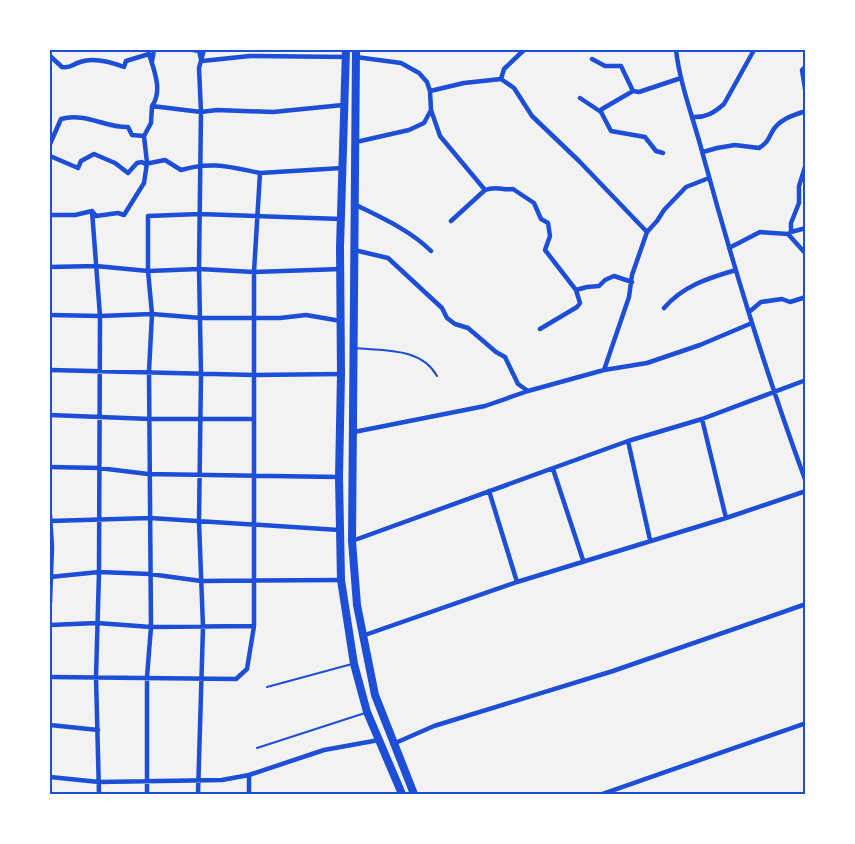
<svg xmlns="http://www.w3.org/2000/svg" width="855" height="844" viewBox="0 0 855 844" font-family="'Asap Condensed',sans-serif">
<rect width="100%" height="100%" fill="#f2f2f2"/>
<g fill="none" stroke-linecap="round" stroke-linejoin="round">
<path stroke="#1d4ed8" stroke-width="2" d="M 354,348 C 384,351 421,347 437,376
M 267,687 L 352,664
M 257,748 L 365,713"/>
<path stroke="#1d4ed8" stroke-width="4.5" d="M 193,50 L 199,51 L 201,59
M 676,50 C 680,85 694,120 703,155 C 733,265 766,374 806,482
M 50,56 L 62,67 C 72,68 71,65 80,62 C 94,57 111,62 124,67 L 126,61 L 149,54 C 154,70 163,91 152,106 L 201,112 L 217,110 L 273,112 L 343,105
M 356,57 L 401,63 L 419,73 L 427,82 L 430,91 L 431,110 L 440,136 L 485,190 C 498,185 502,191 513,189 L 534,203 L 541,219 L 548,223 L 550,236 L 545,250 L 576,290
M 592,59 L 605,66 L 621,66 L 633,91 L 639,92 L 681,78
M 152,61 L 154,50
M 202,61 L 250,56 L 346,57
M 806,66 L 802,70 L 806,95
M 501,79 L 504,69 L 524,50
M 430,91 L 464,83 L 501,79 L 514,88 L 532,116 L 579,161 L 647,232
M 633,91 L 602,109 L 601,112 L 611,131 L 645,137 L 656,151 L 663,153
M 580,98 L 601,112
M 692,117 C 705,118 714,113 724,104 L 754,50
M 356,142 L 409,130 L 424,123 L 431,110
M 50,144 L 61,119 C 85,112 106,128 128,127 L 132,135 L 144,136
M 703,152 L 717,148 L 735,145 L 759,148 C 767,143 768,140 772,132 C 778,120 793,115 806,111
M 50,156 L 78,168 L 81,161 L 94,154 L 115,163 L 128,173 L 137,163 L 142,162 L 145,164 L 165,160 L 181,170 C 211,161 230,167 260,173
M 354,204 C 380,217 410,230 431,251
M 92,211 L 100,316 L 99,572 L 96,677 L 99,794
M 50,215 L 75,215 L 92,211 L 96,216 L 118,213 L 124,215 L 144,183 L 147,163 L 144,136 L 151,123 L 152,106
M 451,221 L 485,190
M 791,232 L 806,228
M 788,234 L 791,232 L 791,223 L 799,203 L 799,186 L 806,164
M 729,248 L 760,232 L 788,234 L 806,254
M 354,250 L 388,258 L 442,308 L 447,318 L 455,324 L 468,328 L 496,352 L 505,357 L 518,384 L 528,391
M 50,267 L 96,266 L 148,271 L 199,269 L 254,272 L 341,269
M 664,308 C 683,286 708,278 736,270
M 749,312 L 761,302 L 782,299 L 790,302 L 806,297
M 50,315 L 100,316 L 152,314 L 201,318 L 280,318 L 306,315 L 341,321
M 540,329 L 577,307 L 580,303 L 576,290 L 587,287 L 599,286 L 605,280 L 614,276 L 632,282
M 50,370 L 254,375 L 341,374
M 604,370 L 629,297 L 632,275 L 647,232 L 657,221 L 664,210 L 686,187 L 709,178
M 50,415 L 150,419 L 253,419
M 702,419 L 726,518
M 354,432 L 485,406 L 528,391 L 604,370 L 647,363 L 700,345 L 752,323
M 628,441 L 650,540
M 50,467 L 99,468 L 148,474 L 339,477
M 553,469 L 583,560
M 489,491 L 517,582
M 50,515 L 52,547 L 50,603
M 50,521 L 150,518 L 339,530
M 352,541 L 628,441 L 702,419 L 806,380
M 50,577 L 99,572 L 150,574 L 201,581 L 341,580
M 50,625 L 97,623 L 151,627 L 254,626
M 362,636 L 517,582 L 726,518 L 806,491
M 50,677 L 236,679 L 247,669 L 254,626 L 254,272 L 260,173 L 342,168
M 50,725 L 98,730
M 393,744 L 434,726 L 613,671 L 806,604
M 50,777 L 99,782 L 222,780 L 249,775 L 324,750 L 379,740
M 147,794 L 147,677 L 151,627 L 149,371 L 152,314 L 148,271 L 148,216 L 200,214 L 341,219
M 198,794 L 203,627 L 199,522 L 201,374 L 199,269 L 201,112 L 199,68 L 204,50
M 249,794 L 249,775
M 602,794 L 806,723"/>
<path stroke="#1d4ed8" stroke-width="8" d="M 346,50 L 340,247 L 341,374 L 339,477 L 341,580 L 354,664 L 367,712 L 402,794
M 356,50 L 352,541 L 357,605 L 375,695 L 414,794"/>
</g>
<rect width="855" height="844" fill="none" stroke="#ffffff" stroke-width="102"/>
<rect x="51" y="51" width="753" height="742" fill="none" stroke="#1d4ed8" stroke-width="2"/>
</svg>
